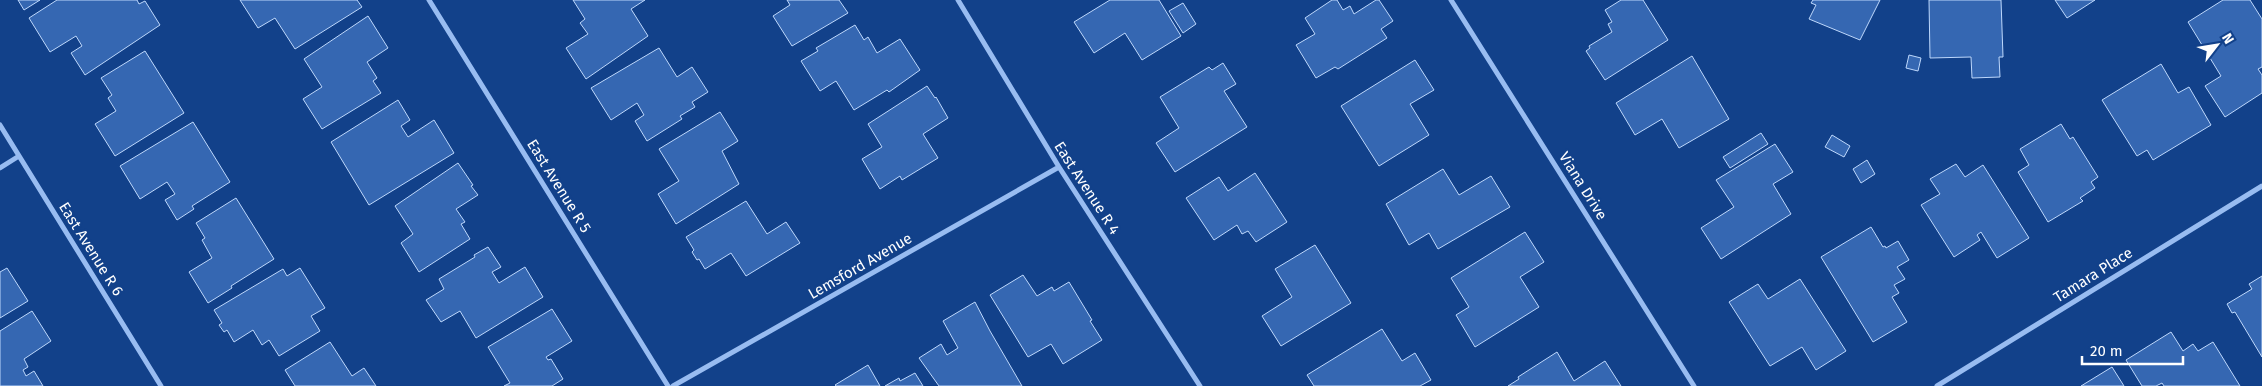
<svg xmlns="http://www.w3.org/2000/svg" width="2262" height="386" viewBox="0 0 2262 386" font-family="'Fira Sans',sans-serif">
<rect width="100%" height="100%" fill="#12418a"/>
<path fill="#3567b2" stroke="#bed8fc" d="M 18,0 L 40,0 L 24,10 Z
M 57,0 L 137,0 L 139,4 L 145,1 L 160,25 L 85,75 L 71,53 L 82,46 L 76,36 L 50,52 L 29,18 Z
M 240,0 L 357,0 L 362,7 L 295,49 L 275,18 L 258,28 Z
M 573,0 L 645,0 L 631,9 L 648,36 L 586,79 L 566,48 L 588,34 L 580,23 L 585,19 Z
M 787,0 L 839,0 L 848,13 L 792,46 L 773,16 L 790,5 Z
M 1110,0 L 1159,0 L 1181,36 L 1142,60 L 1125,33 L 1094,53 L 1074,22 Z
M 1332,0 L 1337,0 L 1343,10 L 1350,6 L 1354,14 L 1376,0 L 1379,0 L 1393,21 L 1381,29 L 1387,38 L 1338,69 L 1335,67 L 1316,78 L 1296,45 L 1315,34 L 1305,18 Z
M 1621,0 L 1643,0 L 1668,40 L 1605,80 L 1586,51 L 1590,48 L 1589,46 L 1612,32 L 1608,24 L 1612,22 L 1605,10 Z
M 1813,0 L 1880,0 L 1860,40 L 1809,19 L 1816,5 L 1811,3 Z
M 1929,0 L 2001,0 L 2003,57 L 1999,57 L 2000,77 L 1972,78 L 1971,57 L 1930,58 Z
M 2055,0 L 2095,0 L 2067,18 Z
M 2223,0 L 2250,0 L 2262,19 L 2262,67 L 2258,69 L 2262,75 L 2262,93 L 2225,117 L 2205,86 L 2221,76 L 2188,22 Z
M 1183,3 L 1196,24 L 1183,33 L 1169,11 Z
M 368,16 L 388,48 L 367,62 L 377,78 L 373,81 L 381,93 L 322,129 L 303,99 L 322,87 L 304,59 Z
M 855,25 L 864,40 L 868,37 L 877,53 L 900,39 L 920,70 L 889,92 L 887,90 L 854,110 L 836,81 L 820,91 L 801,61 L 818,51 L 816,48 Z
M 659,48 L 677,77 L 692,67 L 708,92 L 692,102 L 695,107 L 680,116 L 682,119 L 647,141 L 635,121 L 644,115 L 637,103 L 611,120 L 591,88 Z
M 145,51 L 184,113 L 115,156 L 95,124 L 116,111 L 108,98 L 112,95 L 101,78 Z
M 1909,55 L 1921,58 L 1918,71 L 1906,68 Z
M 1692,56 L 1729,119 L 1679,148 L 1662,119 L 1635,135 L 1616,103 Z
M 1415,60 L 1434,90 L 1410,104 L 1429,135 L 1379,166 L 1341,106 Z
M 1223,63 L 1236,84 L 1224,91 L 1247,127 L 1175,172 L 1156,143 L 1179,128 L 1160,97 L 1209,67 L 1212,70 Z
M 2161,64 L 2178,93 L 2189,87 L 2211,125 L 2153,160 L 2147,150 L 2137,156 L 2102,100 Z
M 927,86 L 935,98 L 936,97 L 948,118 L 923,134 L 938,158 L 902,180 L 900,176 L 880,189 L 862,159 L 882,147 L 868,124 Z
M 398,100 L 410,120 L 401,126 L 408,137 L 434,120 L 454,153 L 369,205 L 331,142 Z
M 720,112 L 738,141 L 722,151 L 739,184 L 676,224 L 658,194 L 679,181 L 659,149 Z
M 193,122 L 230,182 L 192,206 L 194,209 L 177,220 L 165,200 L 175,194 L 167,182 L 140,199 L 120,166 Z
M 2061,124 L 2070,139 L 2073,137 L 2098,177 L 2091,182 L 2095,188 L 2080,198 L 2083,201 L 2048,222 L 2018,172 L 2029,165 L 2020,149 Z
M 1761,133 L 1768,144 L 1730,168 L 1723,157 Z
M 1832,135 L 1850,146 L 1844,157 L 1825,147 Z
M 1775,144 L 1793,172 L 1773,184 L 1791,214 L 1721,259 L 1701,228 L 1734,207 L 1716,180 Z
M 1867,160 L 1875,174 L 1861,183 L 1853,169 Z
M 458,163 L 473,185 L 471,186 L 478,195 L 456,209 L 465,222 L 461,224 L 470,239 L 419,272 L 401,243 L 413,234 L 395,206 Z
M 1956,164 L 1965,177 L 1983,165 L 2029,238 L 1997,258 L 1981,232 L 1977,235 L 1980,240 L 1954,257 L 1921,205 L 1940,194 L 1930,179 Z
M 1443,169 L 1459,195 L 1491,176 L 1510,207 L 1438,249 L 1429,233 L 1409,245 L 1386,204 Z
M 1255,173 L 1287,222 L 1256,242 L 1248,231 L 1242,234 L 1237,225 L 1214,240 L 1186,198 L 1219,177 L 1228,191 Z
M 236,198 L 274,259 L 231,286 L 232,288 L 208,303 L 189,272 L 212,258 L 202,240 L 205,238 L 196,223 Z
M 746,201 L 767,234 L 786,222 L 800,243 L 746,276 L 731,253 L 705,269 L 699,259 L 697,260 L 692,252 L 694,250 L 686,237 Z
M 1871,227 L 1883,247 L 1885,246 L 1886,248 L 1898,241 L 1909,260 L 1897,267 L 1905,279 L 1894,285 L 1899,293 L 1892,297 L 1907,322 L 1873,342 L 1821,257 Z
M 1525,232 L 1544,262 L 1520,277 L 1539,307 L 1475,347 L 1456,315 L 1469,307 L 1451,278 Z
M 1315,245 L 1351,303 L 1281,346 L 1262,316 L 1292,297 L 1275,269 Z
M 488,247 L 501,267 L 492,272 L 499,283 L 525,267 L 543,297 L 476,338 L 460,311 L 441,322 L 426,300 L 444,289 L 439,279 L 475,257 L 474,255 Z
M 7,268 L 28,301 L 0,318 L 0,272 Z
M 300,268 L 325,308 L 311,316 L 320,331 L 279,356 L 269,340 L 262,345 L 253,330 L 234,342 L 227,330 L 224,332 L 219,325 L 222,323 L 214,310 L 283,269 L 287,276 Z
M 1023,275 L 1037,296 L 1052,287 L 1054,291 L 1069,282 L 1092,320 L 1090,321 L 1102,340 L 1063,364 L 1051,344 L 1028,357 L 990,295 Z
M 2262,276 L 2262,357 L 2235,312 L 2232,313 L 2227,304 L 2252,289 L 2249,284 Z
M 1800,279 L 1846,351 L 1816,370 L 1802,347 L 1770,366 L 1729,302 L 1758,284 L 1768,299 Z
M 975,302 L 990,331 L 1022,386 L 939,386 L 919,358 L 941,344 L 947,355 L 958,348 L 943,321 Z
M 552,309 L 572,341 L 546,357 L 548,360 L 551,359 L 563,379 L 552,386 L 504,386 L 510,383 L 488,347 Z
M 32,311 L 51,341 L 24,359 L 28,367 L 23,370 L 26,376 L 34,371 L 43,386 L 0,386 L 0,331 Z
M 1382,329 L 1402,361 L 1415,353 L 1431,380 L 1420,386 L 1314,386 L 1307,375 Z
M 2171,332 L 2183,351 L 2193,344 L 2198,351 L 2213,342 L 2240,386 L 2164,386 L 2162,383 L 2156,386 L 2142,386 L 2126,360 Z
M 330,342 L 352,376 L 364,368 L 376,386 L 295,386 L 285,370 Z
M 1557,352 L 1574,381 L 1605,361 L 1621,386 L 1508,386 L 1519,379 L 1518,377 Z
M 868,365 L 880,386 L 836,386 L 835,385 Z
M 2112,367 L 2124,386 L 2081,386 Z
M 915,373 L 923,386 L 885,386 L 899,378 L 900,381 Z"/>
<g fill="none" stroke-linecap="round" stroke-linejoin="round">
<path stroke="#98bcf1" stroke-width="5" d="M 429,0 L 668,386
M 958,0 L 1059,167 L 1200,386
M 1451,0 L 1694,386
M 0,125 L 161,386
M 0,168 L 19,156
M 673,386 L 1059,167
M 1937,386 L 2262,186"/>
</g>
<g text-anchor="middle" stroke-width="4.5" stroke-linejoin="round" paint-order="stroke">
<g font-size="15" fill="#fff" stroke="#12418a">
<text transform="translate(559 186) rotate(58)" y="5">East Avenue R 5</text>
<text transform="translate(1583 186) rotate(58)" y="5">Viana Drive</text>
<text transform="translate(1087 188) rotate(57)" y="5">East Avenue R 4</text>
<text transform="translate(91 249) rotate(58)" y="5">East Avenue R 6</text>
<text transform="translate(860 266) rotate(-30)" y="5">Lemsford Avenue</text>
<text transform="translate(2093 275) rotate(-32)" y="5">Tamara Place</text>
</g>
</g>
<g transform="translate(2217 45) rotate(59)" stroke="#12418a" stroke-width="4" paint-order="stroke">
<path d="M0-4L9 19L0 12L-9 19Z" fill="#ffffff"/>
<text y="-8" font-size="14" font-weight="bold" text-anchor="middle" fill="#ffffff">N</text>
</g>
<path d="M2082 356v8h101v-8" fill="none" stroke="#ffffff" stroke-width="2.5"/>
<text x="2090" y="356" font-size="15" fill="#ffffff" stroke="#12418a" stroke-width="4" paint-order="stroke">20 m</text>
</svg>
